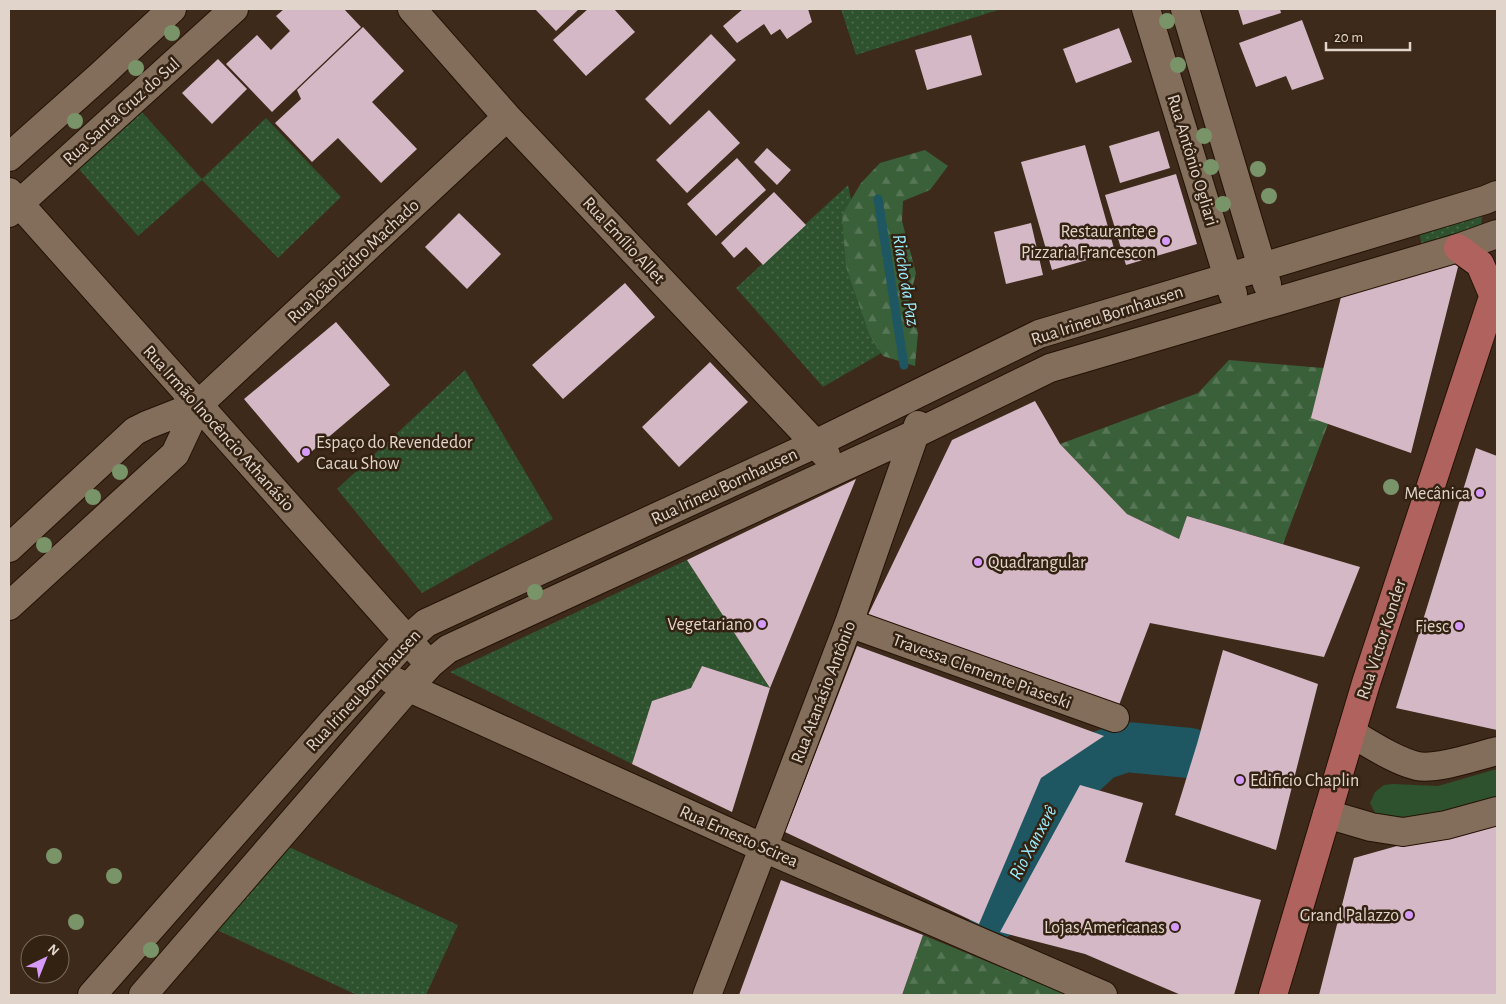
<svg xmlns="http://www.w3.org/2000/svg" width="1506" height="1004" viewBox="0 0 1506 1004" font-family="'Alegreya Sans',sans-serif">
<defs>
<pattern id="grass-dots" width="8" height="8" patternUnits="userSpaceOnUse" patternTransform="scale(1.25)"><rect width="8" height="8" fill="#2e522e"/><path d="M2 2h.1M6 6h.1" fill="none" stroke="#4c6a4b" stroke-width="1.8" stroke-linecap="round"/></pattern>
<pattern id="forest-firs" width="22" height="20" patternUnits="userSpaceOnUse" patternTransform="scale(1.25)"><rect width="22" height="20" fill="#3a603a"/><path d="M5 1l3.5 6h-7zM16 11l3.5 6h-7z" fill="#567655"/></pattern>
</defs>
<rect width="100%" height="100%" fill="#3d2a1b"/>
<path fill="url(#grass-dots)" d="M 841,9 L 1001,9 L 856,55 Z
M 141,111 L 202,179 L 266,118 L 341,197 L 278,258 L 202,180 L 138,236 L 78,168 Z
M 848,185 L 885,351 L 823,387 L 736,288 Z
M 1483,213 L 1479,234 L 1423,252 L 1419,231 Z
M 465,370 L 553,519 L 422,593 L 337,489 Z
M 687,560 L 770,688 L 702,666 L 691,688 L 652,701 L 632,764 L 450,672 Z
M 289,847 L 458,925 L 426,995 L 357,995 L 217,930 Z"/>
<path fill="url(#forest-firs)" d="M 925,150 L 948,166 L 930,190 L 903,201 L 902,221 L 916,273 L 909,301 L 918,333 L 915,366 L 883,356 L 870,336 L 846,267 L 842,215 L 861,183 L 880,163 Z
M 1229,360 L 1323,368 L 1336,388 L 1328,424 L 1283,544 L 1187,516 L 1179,539 L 1127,514 L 1060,444 L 1198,393 Z
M 923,935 L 1067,995 L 902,995 Z"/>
<path fill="#2e522e" d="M 1497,769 L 1497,818 L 1398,821 L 1376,815 L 1370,803 L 1375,792 L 1384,785 L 1393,784 L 1438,786 Z"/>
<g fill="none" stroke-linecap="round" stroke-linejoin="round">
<path stroke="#1e5761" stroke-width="9" d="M 878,199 L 904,365"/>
<path stroke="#1e5761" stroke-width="50" d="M 994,916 L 1050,803 L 1100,756 L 1126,747 L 1190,753"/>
</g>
<path fill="#d5b8c6" d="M 284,9 L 344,9 L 361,27 L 272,112 L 226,64 L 257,35 L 271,50 L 290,31 L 276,16 Z
M 535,9 L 579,9 L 556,31 Z
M 588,9 L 614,9 L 635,32 L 586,76 L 553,40 Z
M 743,9 L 808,9 L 812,22 L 787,39 L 780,29 L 771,35 L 764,24 L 737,43 L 723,26 Z
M 1238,9 L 1280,9 L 1281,13 L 1243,25 Z
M 1302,20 L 1324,79 L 1292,90 L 1286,76 L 1256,87 L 1239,43 Z
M 363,27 L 404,71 L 372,102 L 417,149 L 381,183 L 338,138 L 312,162 L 275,123 L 301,99 L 297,90 Z
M 1119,28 L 1132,62 L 1076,83 L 1063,49 Z
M 711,34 L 736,60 L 670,125 L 645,99 Z
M 971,35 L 982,75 L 927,90 L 915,50 Z
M 218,59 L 247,89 L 212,124 L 182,93 Z
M 709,110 L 740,143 L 687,193 L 656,160 Z
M 1159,131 L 1170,168 L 1120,183 L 1109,146 Z
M 1085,145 L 1115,252 L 1052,270 L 1021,162 Z
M 767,148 L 791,170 L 777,185 L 754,162 Z
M 737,158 L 766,190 L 716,236 L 687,204 Z
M 1176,174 L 1197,244 L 1126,265 L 1105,195 Z
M 774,192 L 806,225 L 763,265 L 746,247 L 734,258 L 721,243 Z
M 459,213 L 501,254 L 467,289 L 425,247 Z
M 1031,223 L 1043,275 L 1006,284 L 994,232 Z
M 1460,259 L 1411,453 L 1311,418 L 1345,281 Z
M 625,283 L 655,317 L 563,399 L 532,365 Z
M 336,322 L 390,385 L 298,463 L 244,399 Z
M 710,362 L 748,402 L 679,467 L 642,427 Z
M 1035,401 L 1060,444 L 1127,514 L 1179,539 L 1187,516 L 1360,567 L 1324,657 L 1150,623 L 1119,705 L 868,615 L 952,440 Z
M 1476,448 L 1497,456 L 1497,730 L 1396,708 Z
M 856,479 L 770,688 L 687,560 Z
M 857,646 L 1104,736 L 1041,778 L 979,924 L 785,832 Z
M 1223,650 L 1318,684 L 1276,850 L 1175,815 L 1197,744 Z
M 702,666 L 770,688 L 732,812 L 632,764 L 652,701 L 691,688 Z
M 1080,785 L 1143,803 L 1125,862 L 1261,900 L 1234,995 L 1181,995 L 1085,954 L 1000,932 Z
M 1497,818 L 1497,995 L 1319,995 L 1354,858 Z
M 781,880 L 923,935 L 902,995 L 739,995 Z"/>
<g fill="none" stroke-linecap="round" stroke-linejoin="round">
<defs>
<path id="minor" d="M 412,9 L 507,117 L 826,455
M 1146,9 L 1233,294
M 1185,9 L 1267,284
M 9,157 L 101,75 L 172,9
M 9,192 L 420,654
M 9,213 L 234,9
M 9,548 L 135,431 L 147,425 L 198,405
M 9,606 L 175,454 L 198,405 L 507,117
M 849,623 L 1115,718
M 392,680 L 764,848 L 1103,995
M 1351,733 C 1372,745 1394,760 1417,766 C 1437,770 1477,756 1497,751
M 1327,814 L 1371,827 L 1403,832 L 1446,825 L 1497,811
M 92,995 L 333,721 L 407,640 L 426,623 L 815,444 L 1039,334 L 1485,200 L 1497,195
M 143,995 L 408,688 L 430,664 L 448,649 L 915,434 L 1050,368 L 1458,248 L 1497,234
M 707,995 L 849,623 L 918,425"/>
<path id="major" d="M 1458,248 L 1480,264 L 1494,297
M 1273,995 L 1366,683 L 1497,285"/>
</defs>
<use href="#minor" stroke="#241204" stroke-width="30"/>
<use href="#major" stroke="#241204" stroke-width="30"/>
<use href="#minor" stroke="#836d5b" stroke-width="28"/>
<use href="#major" stroke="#af625e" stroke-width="28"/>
</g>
<g fill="#7a946a">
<circle cx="1167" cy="21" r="8"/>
<circle cx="172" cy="33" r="8"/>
<circle cx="1178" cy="65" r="8"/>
<circle cx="136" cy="68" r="8"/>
<circle cx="75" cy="121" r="8"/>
<circle cx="1204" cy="136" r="8"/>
<circle cx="1211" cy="167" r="8"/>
<circle cx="1258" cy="169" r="8"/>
<circle cx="1269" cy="196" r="8"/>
<circle cx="1223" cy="204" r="8"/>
<circle cx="120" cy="472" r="8"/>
<circle cx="1391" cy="487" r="8"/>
<circle cx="93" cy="497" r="8"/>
<circle cx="44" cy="545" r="8"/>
<circle cx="535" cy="592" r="8"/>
<circle cx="54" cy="856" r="8"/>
<circle cx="114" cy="876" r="8"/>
<circle cx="76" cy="922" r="8"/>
<circle cx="151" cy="950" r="8"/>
</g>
<g fill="#d69bfa" stroke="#332111" stroke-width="2">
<circle cx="1166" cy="241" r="5"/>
<circle cx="306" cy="452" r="5"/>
<circle cx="1480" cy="493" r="5"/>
<circle cx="978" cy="562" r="5"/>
<circle cx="762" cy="624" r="5"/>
<circle cx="1459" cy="626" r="5"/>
<circle cx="1240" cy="780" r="5"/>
<circle cx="1409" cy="915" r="5"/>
<circle cx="1175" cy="927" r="5"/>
</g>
<g text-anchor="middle" stroke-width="5" stroke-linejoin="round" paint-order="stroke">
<g font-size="18" fill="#e1d4ca" stroke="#332111">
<text transform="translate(121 111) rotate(-42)" y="6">Rua Santa Cruz do Sul</text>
<text transform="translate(1193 160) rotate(73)" y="6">Rua Antônio Ogliari</text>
<text transform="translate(624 240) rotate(47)" y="6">Rua Emílio Allet</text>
<text transform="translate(353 261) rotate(-43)" y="6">Rua João Izidro Machado</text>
<text transform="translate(1107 315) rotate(-18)" y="6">Rua Irineu Bornhausen</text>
<text transform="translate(219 428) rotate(48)" y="6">Rua Irmão Inocêncio Athanásio</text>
<text transform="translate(724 486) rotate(-25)" y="6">Rua Irineu Bornhausen</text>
<text transform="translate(1381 639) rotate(-72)" y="6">Rua Victor Konder</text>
<text transform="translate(982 671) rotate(20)" y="6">Travessa Clemente Piaseski</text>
<text transform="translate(363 690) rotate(-47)" y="6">Rua Irineu Bornhausen</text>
<text transform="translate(823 692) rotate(-69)" y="6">Rua Atanásio Antônio</text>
<text transform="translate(739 836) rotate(24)" y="6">Rua Ernesto Scirea</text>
</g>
<g font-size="18" fill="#e1d4ca" stroke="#332111" text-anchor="end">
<text x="1156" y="237">Restaurante e<tspan x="1156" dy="21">Pizzaria Francescon</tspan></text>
<text x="316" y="448" text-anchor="start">Espaço do Revendedor<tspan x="316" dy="21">Cacau Show</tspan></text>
<text x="1470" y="499">Mecânica</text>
<text x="988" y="568" text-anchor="start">Quadrangular</text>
<text x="752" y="630">Vegetariano</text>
<text x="1449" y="632">Fiesc</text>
<text x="1250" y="786" text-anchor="start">Edificio Chaplin</text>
<text x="1399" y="921">Grand Palazzo</text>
<text x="1165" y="933">Lojas Americanas</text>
</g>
<g font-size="19" font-style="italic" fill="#99eefe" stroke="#332111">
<text transform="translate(907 280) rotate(81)" y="7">Riacho da Paz</text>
<text transform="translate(1032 842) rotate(-62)" y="7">Rio Xanxerê</text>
</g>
</g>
<rect width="1506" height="1004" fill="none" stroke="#e1d4ca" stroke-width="20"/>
<g transform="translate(45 959) rotate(43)"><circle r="24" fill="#332111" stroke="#79695b"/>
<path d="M0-4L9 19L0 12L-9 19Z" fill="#d69bfa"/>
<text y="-8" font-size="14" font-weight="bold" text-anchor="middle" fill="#e1d4ca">N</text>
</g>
<path d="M1326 42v8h84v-8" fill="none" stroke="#e1d4ca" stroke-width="2.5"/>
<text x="1334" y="42" font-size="15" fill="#e1d4ca" stroke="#332111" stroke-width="4" paint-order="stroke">20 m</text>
</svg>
